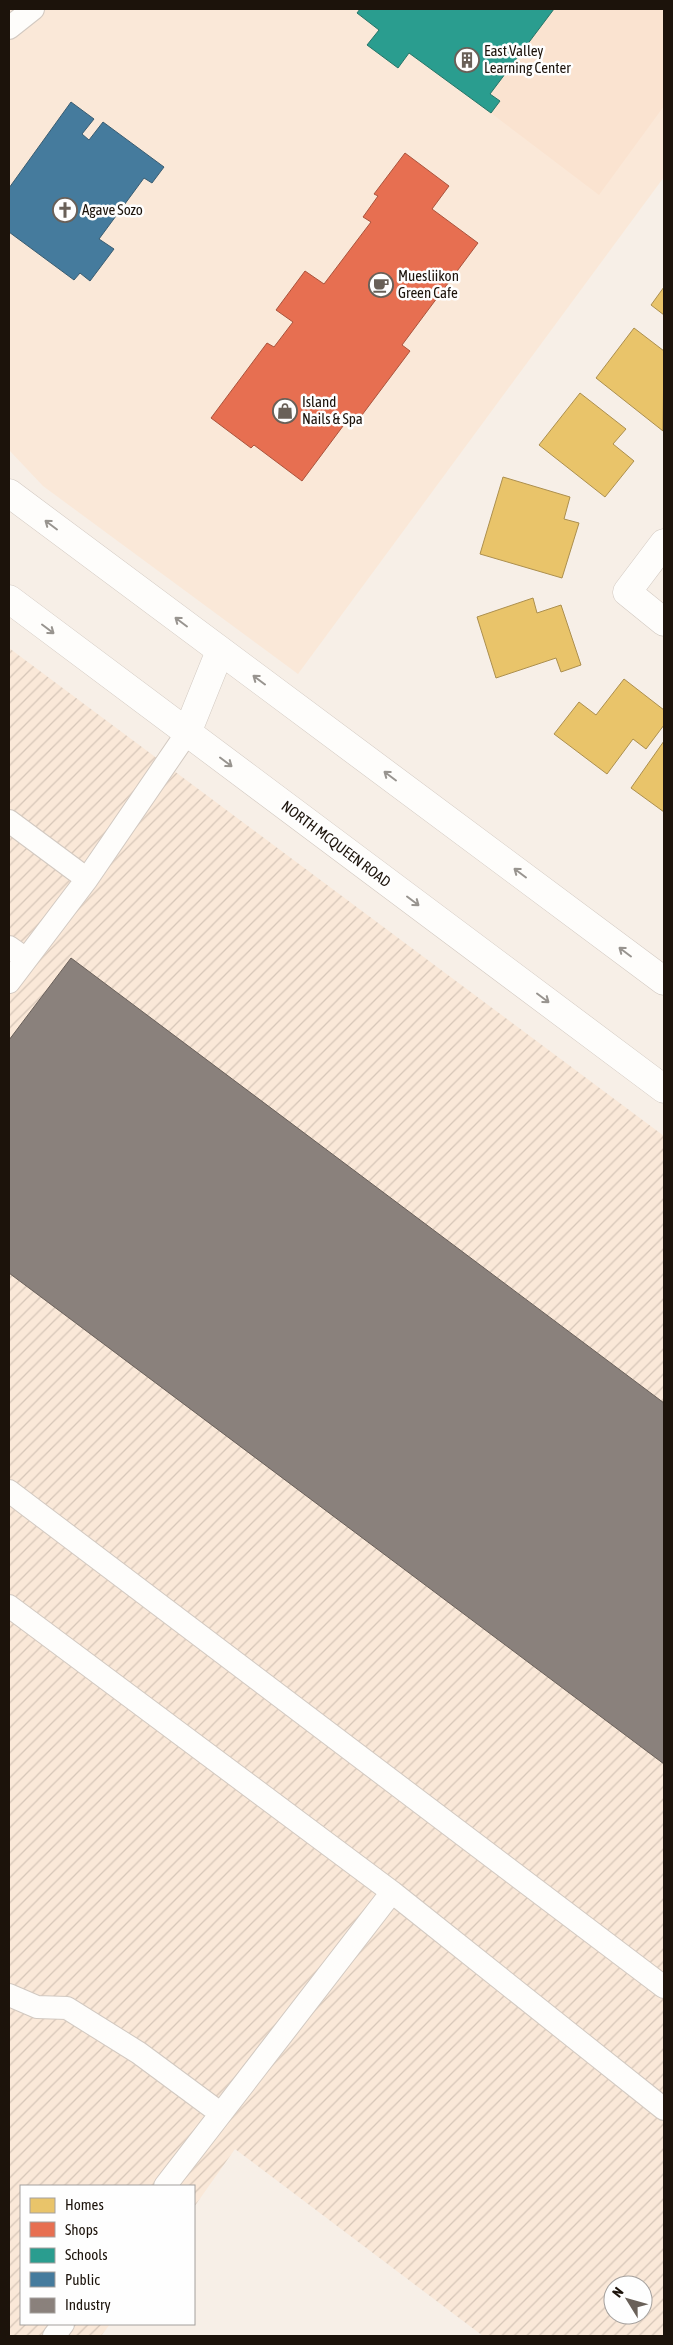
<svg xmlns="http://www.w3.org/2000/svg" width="673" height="2345" viewBox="0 0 673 2345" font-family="'Asap Condensed',sans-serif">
<defs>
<pattern id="industrial-furrows" width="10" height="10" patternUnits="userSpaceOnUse" patternTransform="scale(1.25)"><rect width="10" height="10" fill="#fae8d8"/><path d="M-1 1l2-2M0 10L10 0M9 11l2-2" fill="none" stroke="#d6c6b8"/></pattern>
</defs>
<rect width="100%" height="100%" fill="#f7efe7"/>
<path fill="#fae8d8" d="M 9,9 L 664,9 L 664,177 L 298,674 L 43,486 L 9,450 Z"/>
<path fill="url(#industrial-furrows)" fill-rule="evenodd" d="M 9,648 L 664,1136 L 664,2336 L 483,2336 L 235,2149 L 194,2207 L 194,2186 L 21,2186 L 21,2324 L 110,2324 L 101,2336 L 9,2336 ZM 613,2285 L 643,2285 L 643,2315 L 613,2315 Z"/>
<path fill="#fae3d0" d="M 554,9 L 664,9 L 664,106 L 599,195 L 491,113 L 500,101 L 490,94 Z"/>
<path fill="#e9c46a" stroke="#ac8f4e" d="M 664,287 L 664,315 L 651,305 Z
M 634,328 L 664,351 L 663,431 L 596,378 Z
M 580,393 L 626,429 L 613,444 L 634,461 L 605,497 L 539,445 Z
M 503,477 L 570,497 L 564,519 L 579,523 L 562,578 L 480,554 Z
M 533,598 L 537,613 L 561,605 L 581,665 L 561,672 L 556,658 L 496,678 L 477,617 Z
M 624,679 L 664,710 L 664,725 L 646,749 L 633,739 L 607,774 L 554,734 L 579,702 L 596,715 Z
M 664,741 L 664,812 L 631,788 Z"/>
<path fill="#e76f51" stroke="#aa533c" d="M 405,153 L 449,186 L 432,209 L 478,243 L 402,345 L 410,351 L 359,419 L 352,414 L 302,481 L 254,445 L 251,448 L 211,418 L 267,343 L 274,347 L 293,322 L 276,310 L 305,271 L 324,284 L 371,222 L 363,217 L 378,196 L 374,194 Z"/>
<path fill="#2a9d8f" stroke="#267467" d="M 360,9 L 554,9 L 490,94 L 500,101 L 491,113 L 409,53 L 398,68 L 367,45 L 379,30 L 357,13 Z"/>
<path fill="#457b9d" stroke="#395c71" d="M 71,102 L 94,119 L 82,134 L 89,140 L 103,122 L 164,167 L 152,183 L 144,178 L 99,239 L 114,249 L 90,281 L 80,273 L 74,280 L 9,232 L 9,188 Z"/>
<path fill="#8a817c" stroke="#69605a" d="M 71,958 L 664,1403 L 664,1764 L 9,1273 L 9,1040 Z"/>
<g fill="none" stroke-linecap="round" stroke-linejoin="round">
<defs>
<path id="lane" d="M 9,28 L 33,9
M 9,821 L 87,879
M 9,947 L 26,959
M 9,982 L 87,879 L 187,733
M 9,1491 L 664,1987
M 9,1606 L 392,1892 L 664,2109
M 9,1995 L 37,2007 L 67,2008 L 139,2053 L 220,2113
M 165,2186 L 392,1892
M 54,2336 L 63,2324"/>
<path id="street" d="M 664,543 L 627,592 L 664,622"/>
<path id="secondary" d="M 9,493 L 664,981
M 9,599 L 664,1089
M 187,733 L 220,651"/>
</defs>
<use href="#lane" stroke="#d2c9c1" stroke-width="24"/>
<use href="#street" stroke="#d2c9c1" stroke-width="29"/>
<use href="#secondary" stroke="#d2c9c1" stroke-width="29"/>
<use href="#lane" stroke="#fefdfb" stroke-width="22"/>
<use href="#street" stroke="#fefdfb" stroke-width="28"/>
<use href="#secondary" stroke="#fefdfb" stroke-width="28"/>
</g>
<defs><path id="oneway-shaft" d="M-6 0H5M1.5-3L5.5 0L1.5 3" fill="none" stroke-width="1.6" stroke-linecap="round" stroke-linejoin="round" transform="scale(1.25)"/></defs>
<g stroke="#98948f">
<use href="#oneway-shaft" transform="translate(51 525) rotate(-143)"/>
<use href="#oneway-shaft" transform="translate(181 622) rotate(-143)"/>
<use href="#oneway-shaft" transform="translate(48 629) rotate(37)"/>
<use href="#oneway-shaft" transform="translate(259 680) rotate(-143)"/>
<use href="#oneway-shaft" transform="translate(226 762) rotate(37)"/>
<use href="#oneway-shaft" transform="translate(390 776) rotate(-143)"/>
<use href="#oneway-shaft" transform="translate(520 873) rotate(-143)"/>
<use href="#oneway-shaft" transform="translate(413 901) rotate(37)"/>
<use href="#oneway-shaft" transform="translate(625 952) rotate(-143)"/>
<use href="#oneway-shaft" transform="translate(543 998) rotate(37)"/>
</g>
<defs>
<symbol id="building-ring" viewBox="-11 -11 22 22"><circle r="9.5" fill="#fefefe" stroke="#696058" stroke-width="1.5"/><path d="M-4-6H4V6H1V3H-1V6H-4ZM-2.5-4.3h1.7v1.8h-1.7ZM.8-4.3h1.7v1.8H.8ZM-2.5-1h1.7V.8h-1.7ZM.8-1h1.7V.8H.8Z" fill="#696058"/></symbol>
<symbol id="church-ring" viewBox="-11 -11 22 22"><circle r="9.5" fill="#fefefe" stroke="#696058" stroke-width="1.5"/><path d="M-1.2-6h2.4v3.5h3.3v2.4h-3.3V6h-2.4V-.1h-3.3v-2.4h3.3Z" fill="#696058"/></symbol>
<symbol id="cafe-ring" viewBox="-11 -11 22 22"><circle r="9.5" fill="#fefefe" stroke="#696058" stroke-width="1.5"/><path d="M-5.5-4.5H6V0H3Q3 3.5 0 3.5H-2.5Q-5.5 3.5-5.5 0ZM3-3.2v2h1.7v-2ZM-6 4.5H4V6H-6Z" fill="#696058"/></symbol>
<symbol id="shop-ring" viewBox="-11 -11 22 22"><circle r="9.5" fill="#fefefe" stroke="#696058" stroke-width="1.5"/><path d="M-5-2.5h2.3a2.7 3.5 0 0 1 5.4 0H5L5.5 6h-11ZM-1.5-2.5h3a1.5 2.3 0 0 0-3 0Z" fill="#696058"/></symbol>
</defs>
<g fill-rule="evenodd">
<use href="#building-ring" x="453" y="46" width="28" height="28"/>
<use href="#church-ring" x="51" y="196" width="28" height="28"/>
<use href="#cafe-ring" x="367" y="271" width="28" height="28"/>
<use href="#shop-ring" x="271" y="397" width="28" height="28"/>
</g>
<g text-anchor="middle" stroke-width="5" stroke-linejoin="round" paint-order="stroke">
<g font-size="15" fill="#1c130b" stroke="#fefefe" text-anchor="start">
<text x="484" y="56">East Valley<tspan x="484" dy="17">Learning Center</tspan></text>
<text x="82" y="215">Agave Sozo</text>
<text x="398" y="281">Muesliikon<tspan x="398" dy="17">Green Cafe</tspan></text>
<text x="302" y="407">Island<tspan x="302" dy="17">Nails &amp; Spa</tspan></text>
</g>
<g font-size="15" fill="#1c130b" stroke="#fefefe">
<text transform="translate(336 844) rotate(37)" y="5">NORTH MCQUEEN ROAD</text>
</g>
</g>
<rect width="673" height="2345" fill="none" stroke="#1c130b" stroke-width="20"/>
<rect x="20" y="2185" width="175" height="140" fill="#fefefe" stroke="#a4a09d"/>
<rect x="30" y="2198" width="25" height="15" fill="#e9c46a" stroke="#a4a09d"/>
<text x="65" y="2210" font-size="15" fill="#1c130b">Homes</text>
<rect x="30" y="2222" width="25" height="15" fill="#e76f51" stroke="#a4a09d"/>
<text x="65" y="2235" font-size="15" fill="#1c130b">Shops</text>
<rect x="30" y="2248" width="25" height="15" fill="#2a9d8f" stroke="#a4a09d"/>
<text x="65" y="2260" font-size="15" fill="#1c130b">Schools</text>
<rect x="30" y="2272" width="25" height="15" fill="#457b9d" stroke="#a4a09d"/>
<text x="65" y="2285" font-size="15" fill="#1c130b">Public</text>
<rect x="30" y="2298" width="25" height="15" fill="#8a817c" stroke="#a4a09d"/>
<text x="65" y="2310" font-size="15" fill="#1c130b">Industry</text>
<g transform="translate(628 2300) rotate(307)"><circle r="24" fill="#fefefe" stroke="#a4a09d"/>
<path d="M0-4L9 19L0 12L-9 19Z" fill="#696058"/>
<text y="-8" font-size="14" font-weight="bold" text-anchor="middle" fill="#1c130b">N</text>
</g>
</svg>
